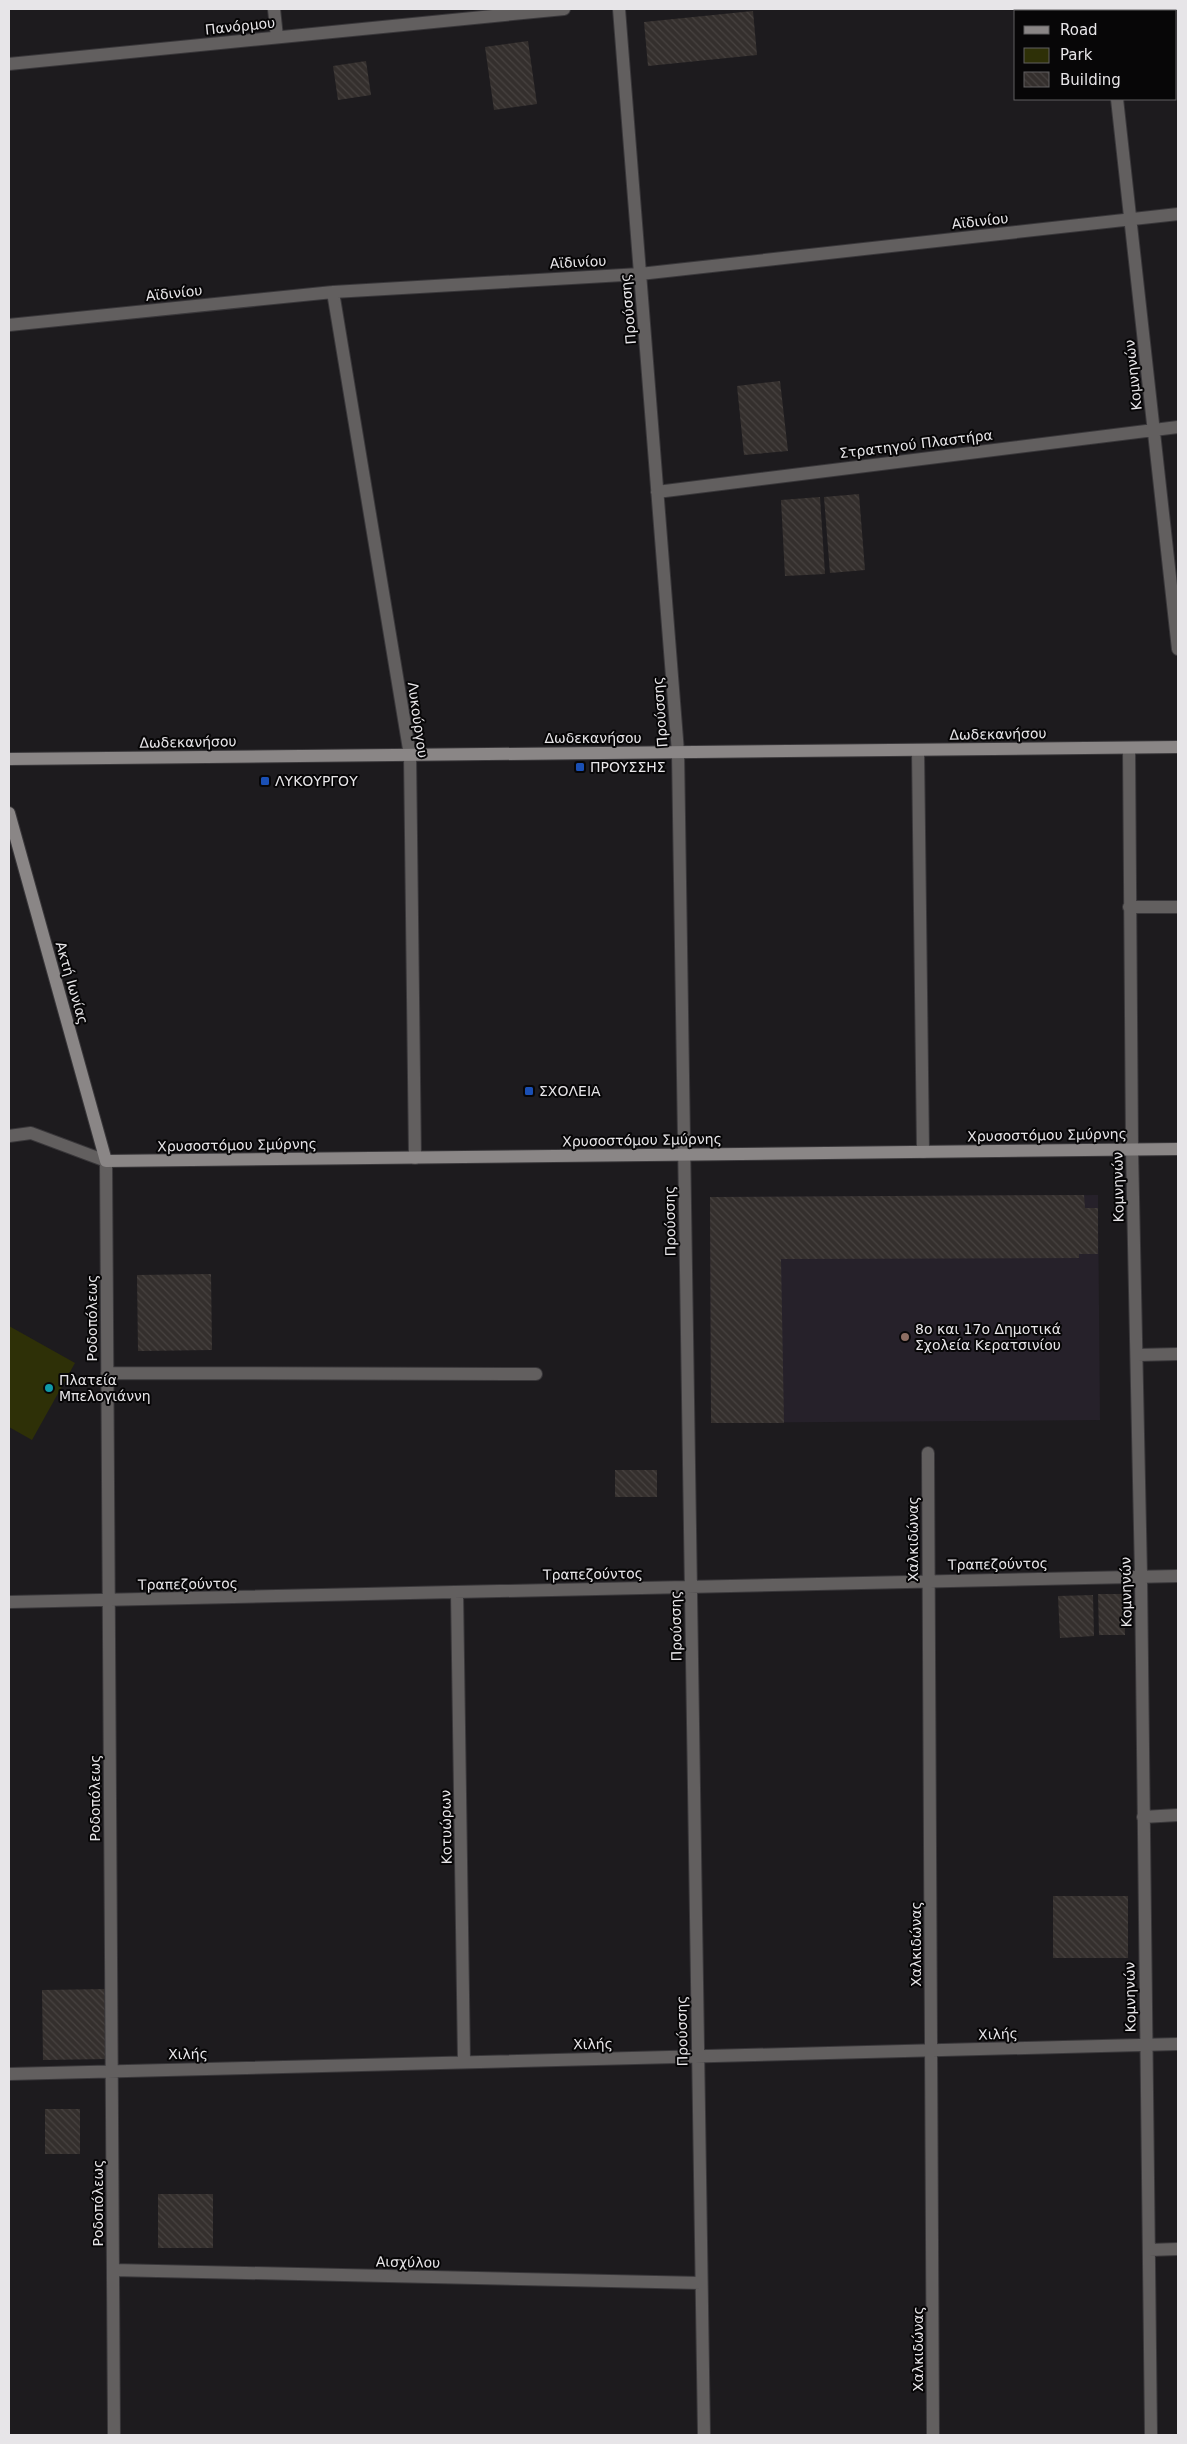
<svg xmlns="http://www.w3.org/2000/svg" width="1187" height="2444" viewBox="0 0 1187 2444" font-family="'DejaVu Sans',sans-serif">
<defs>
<pattern id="building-back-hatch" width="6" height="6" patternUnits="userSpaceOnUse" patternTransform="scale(1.25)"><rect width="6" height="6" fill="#342f2d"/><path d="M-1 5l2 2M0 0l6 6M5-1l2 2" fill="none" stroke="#484341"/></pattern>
</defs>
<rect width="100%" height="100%" fill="#1d1b1e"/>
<path fill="#26212a" d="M 1098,1195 L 1100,1420 L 711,1423 L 710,1197 Z"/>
<path fill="#2e3007" d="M 9,1326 L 75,1363 L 32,1440 L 9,1427 Z"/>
<path fill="url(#building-back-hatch)" d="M 753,11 L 757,55 L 648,66 L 644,22 Z
M 528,41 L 537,104 L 494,110 L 485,47 Z
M 366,61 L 371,95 L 338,100 L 333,66 Z
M 780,381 L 788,451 L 744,455 L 737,386 Z
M 859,494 L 865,570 L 830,573 L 824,497 Z
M 820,497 L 825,574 L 785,576 L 781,500 Z
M 1084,1195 L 1085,1208 L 1098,1208 L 1098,1254 L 1079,1254 L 1079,1258 L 781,1259 L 784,1423 L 711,1423 L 710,1197 Z
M 211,1274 L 212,1350 L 138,1351 L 137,1275 Z
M 615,1470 L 657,1470 L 657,1497 L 615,1497 Z
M 1098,1594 L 1124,1594 L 1125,1635 L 1099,1635 Z
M 1093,1595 L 1094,1636 L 1060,1638 L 1058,1596 Z
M 1053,1896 L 1128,1896 L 1128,1958 L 1053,1958 Z
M 110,1989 L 111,2059 L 43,2060 L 42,1990 Z
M 45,2109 L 80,2109 L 80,2154 L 45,2154 Z
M 158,2194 L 213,2194 L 213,2248 L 158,2248 Z"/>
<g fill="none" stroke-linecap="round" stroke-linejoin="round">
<defs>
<path id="street" d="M 274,9 L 277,37
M 619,9 L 678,752 L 704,2435
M 1106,9 L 1107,11
M 9,64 L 564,9
M 1117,99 L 1178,649
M 333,292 L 410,755 L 415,1158
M 9,325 L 333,292 L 640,274 L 1178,214
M 657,492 L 1178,427
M 1129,748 L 1132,1149 L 1141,1576 L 1151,2435
M 918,750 L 923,1152
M 1129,907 L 1178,907
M 9,1136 L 31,1133 L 106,1161 L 114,2435
M 1137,1355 L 1178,1354
M 107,1373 L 536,1374
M 928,1453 L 933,2435
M 457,1592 L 464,2062
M 9,1602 L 1178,1576
M 1143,1817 L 1178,1815
M 9,2074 L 1178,2044
M 1149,2250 L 1178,2249
M 113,2270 L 701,2283"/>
<path id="secondary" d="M 9,759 L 1178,747
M 9,813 L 106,1161 L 1178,1149"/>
</defs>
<use href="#street" stroke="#39373a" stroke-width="14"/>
<use href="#secondary" stroke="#39373a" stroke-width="14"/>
<use href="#street" stroke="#625f5f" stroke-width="12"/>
<use href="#secondary" stroke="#8a8686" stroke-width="12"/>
</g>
<g fill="#1a4fb4" stroke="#070607" stroke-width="2">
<rect x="575" y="762" width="10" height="10" rx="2.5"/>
<rect x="260" y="776" width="10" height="10" rx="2.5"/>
<rect x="524" y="1086" width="10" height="10" rx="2.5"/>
</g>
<circle fill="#8d6e63" stroke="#070607" stroke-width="2" cx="905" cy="1337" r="5"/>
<circle fill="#0f9aa8" stroke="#070607" stroke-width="2" cx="49" cy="1388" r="5"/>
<g text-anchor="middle" stroke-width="4" stroke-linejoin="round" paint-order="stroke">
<g font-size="14" fill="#e7e5e8" stroke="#070607">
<text transform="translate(240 26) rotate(-6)" y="5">Πανόρμου</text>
<text transform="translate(980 221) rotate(-6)" y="5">Αϊδινίου</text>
<text transform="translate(578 262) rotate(-3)" y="5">Αϊδινίου</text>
<text transform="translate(174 293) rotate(-6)" y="5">Αϊδινίου</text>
<text transform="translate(628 309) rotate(-95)" y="5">Προύσσης</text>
<text transform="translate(1133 375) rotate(-96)" y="5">Κομνηνών</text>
<text transform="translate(916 444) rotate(-7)" y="5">Στρατηγού Πλαστήρα</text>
<text transform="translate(660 712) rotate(-94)" y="5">Προύσσης</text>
<text transform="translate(418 720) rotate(82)" y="5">Λυκούργου</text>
<text transform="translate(998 734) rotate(-1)" y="5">Δωδεκανήσου</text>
<text x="593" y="743">Δωδεκανήσου</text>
<text transform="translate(188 742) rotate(-1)" y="5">Δωδεκανήσου</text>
<text transform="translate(72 983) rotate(74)" y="5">Ακτή Ιωνίας</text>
<text transform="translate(1047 1135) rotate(-1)" y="5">Χρυσοστόμου Σμύρνης</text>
<text transform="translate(642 1140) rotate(-1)" y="5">Χρυσοστόμου Σμύρνης</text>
<text transform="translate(237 1145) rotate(-1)" y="5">Χρυσοστόμου Σμύρνης</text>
<text transform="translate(1118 1187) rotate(-91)" y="5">Κομνηνών</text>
<text transform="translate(670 1221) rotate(-91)" y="5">Προύσσης</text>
<text transform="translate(92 1318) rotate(-90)" y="5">Ροδοπόλεως</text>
<text transform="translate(913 1539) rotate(-90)" y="5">Χαλκιδώνας</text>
<text transform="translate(998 1564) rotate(-1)" y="5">Τραπεζούντος</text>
<text transform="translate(593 1574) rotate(-1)" y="5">Τραπεζούντος</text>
<text transform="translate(188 1584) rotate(-1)" y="5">Τραπεζούντος</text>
<text transform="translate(1126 1592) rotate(-91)" y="5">Κομνηνών</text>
<text transform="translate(676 1626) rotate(-91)" y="5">Προύσσης</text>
<text transform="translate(95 1798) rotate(-90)" y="5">Ροδοπόλεως</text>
<text transform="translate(446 1827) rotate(-91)" y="5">Κοτυώρων</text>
<text transform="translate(916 1944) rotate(-90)" y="5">Χαλκιδώνας</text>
<text transform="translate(1130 1997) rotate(-91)" y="5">Κομνηνών</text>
<text transform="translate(682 2031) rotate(-91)" y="5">Προύσσης</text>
<text transform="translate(998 2034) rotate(-2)" y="5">Χιλής</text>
<text transform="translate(593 2044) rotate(-1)" y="5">Χιλής</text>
<text transform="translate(188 2054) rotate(-1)" y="5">Χιλής</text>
<text transform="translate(98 2203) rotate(-90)" y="5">Ροδοπόλεως</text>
<text transform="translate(408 2262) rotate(1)" y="5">Αισχύλου</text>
<text transform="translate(918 2349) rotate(-90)" y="5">Χαλκιδώνας</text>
</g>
<g font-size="14" fill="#e7e5e8" stroke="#070607" text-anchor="start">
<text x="590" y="772">ΠΡΟΥΣΣΗΣ</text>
<text x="275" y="786">ΛΥΚΟΥΡΓΟΥ</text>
<text x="539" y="1096">ΣΧΟΛΕΙΑ</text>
<text x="915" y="1334">8ο και 17ο Δημοτικά<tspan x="915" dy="16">Σχολεία Κερατσινίου</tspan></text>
<text x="59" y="1385">Πλατεία<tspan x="59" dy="16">Μπελογιάννη</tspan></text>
</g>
</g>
<rect width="1187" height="2444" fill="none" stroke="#e7e5e8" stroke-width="20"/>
<rect x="1014" y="10" width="162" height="90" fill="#070607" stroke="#615f61"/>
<rect x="1024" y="26" width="25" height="8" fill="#8a8686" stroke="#615f61"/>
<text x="1060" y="35" font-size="15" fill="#e7e5e8">Road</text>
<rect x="1024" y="48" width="25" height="15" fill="#2e3007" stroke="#615f61"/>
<text x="1060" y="60" font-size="15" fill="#e7e5e8">Park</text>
<rect x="1024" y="72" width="25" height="15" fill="url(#building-back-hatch)" stroke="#615f61"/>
<text x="1060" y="85" font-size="15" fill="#e7e5e8">Building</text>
</svg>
